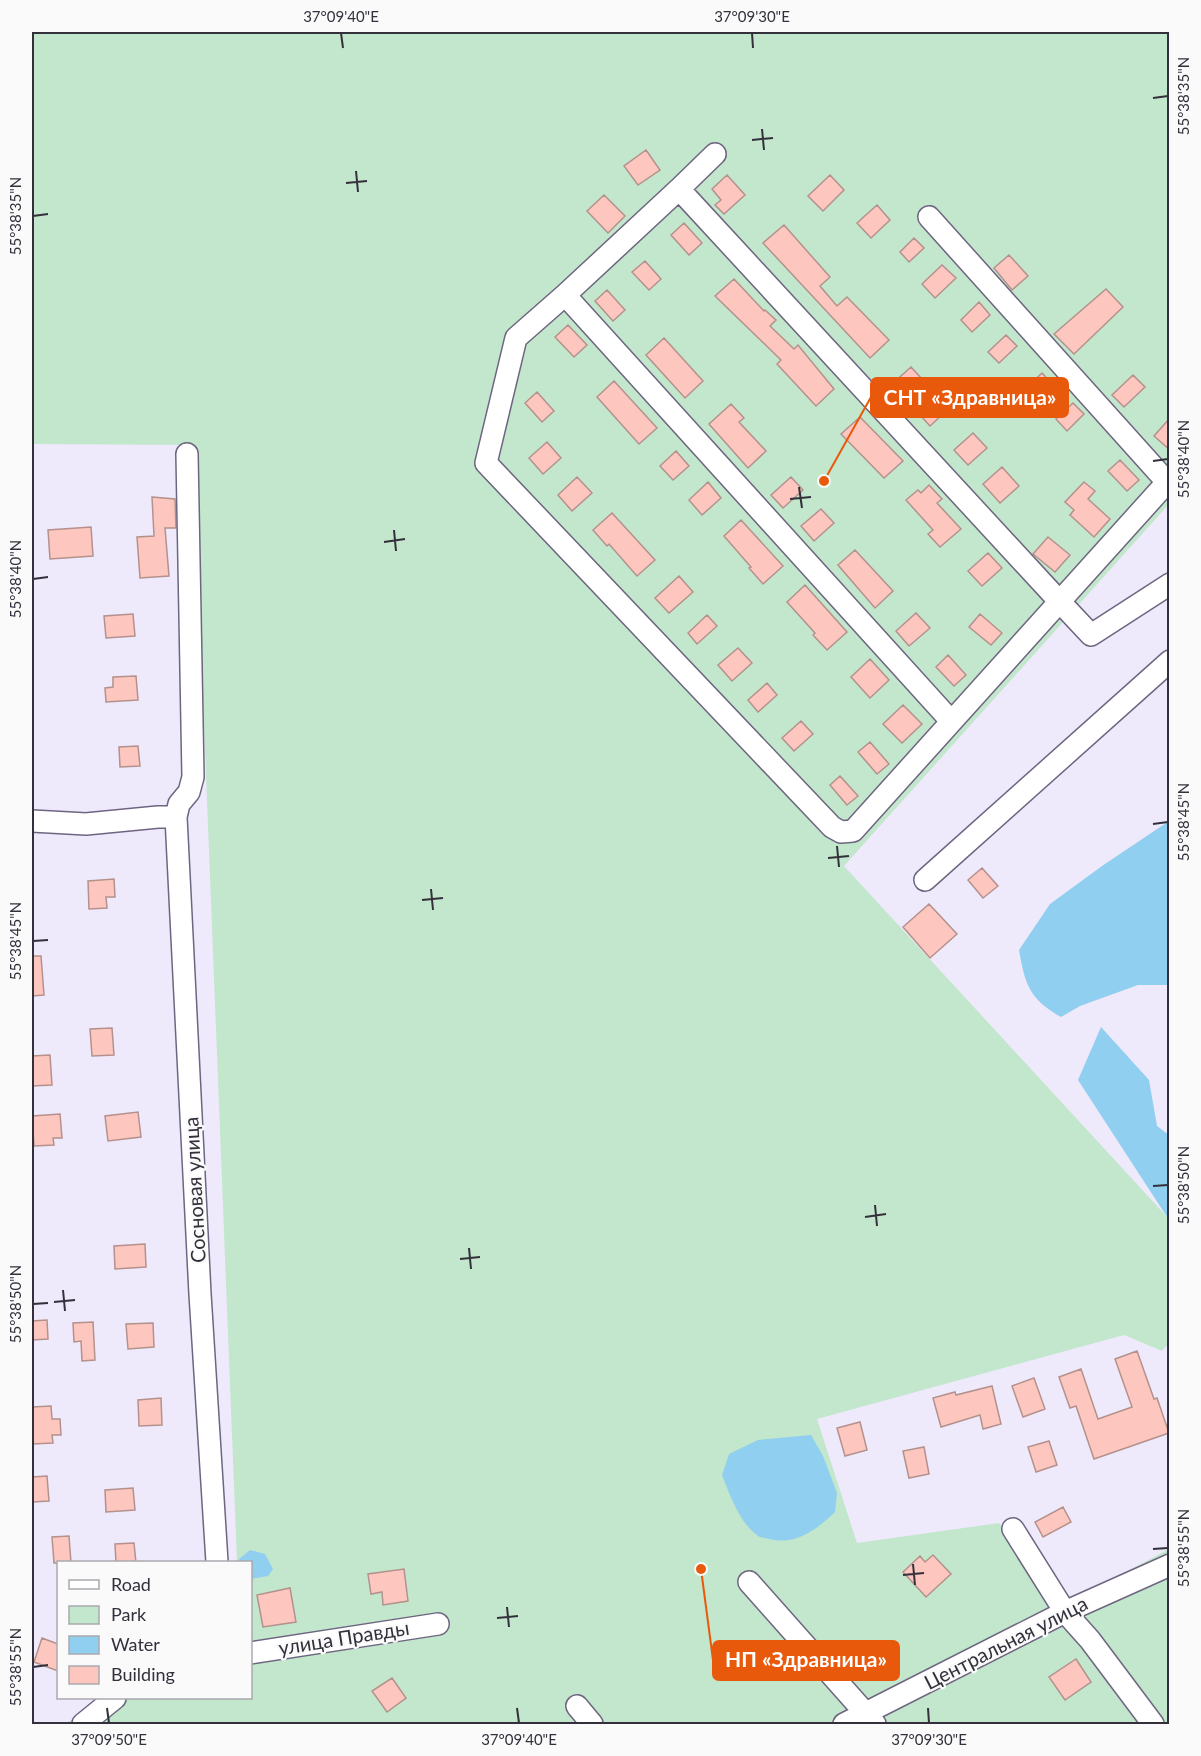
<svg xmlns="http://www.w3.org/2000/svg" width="1201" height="1756" viewBox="0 0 1201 1756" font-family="Lato,sans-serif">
<rect width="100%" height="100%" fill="#efe9fc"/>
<path fill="#c2e7cc" d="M 32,32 L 1169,32 L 1169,504 L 844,866 L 1169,1219 L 1169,1343 L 1162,1351 L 1124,1335 L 817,1419 L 857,1543 L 999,1523 L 1056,1609 L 1169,1549 L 1169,1724 L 66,1724 L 100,1698 L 250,1698 L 250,1562 L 237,1562 L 193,445 L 32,444 Z"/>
<path fill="#90cfef" d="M 1169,821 L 1169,985 L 1138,985 L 1080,1006 L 1061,1017 C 1029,999 1025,984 1019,950 L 1050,904 L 1102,866 Z
M 1101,1027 L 1149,1080 L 1157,1126 L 1169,1135 L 1169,1220 L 1078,1080 Z
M 811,1435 L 823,1456 L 837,1493 L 835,1512 C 817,1529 796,1546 770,1539 C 765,1538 760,1538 757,1535 C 739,1522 730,1495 722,1475 L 729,1454 L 758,1440 Z
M 250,1550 L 265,1554 L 273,1569 L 268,1576 L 251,1579 L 250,1562 L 239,1562 L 239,1559 Z"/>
<path fill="#fdc7bf" stroke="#b4918c" stroke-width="1.5" d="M 646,150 L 660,170 L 638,185 L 624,166 Z
M 727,175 L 745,195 L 724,214 L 715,205 L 721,200 L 712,189 Z
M 830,175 L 844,190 L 823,211 L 808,196 Z
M 604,195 L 625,216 L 608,233 L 587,211 Z
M 877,205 L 890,220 L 871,238 L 857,223 Z
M 684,223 L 702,243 L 689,255 L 671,235 Z
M 784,225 L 830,277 L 820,286 L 837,306 L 847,297 L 889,340 L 870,358 L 763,243 Z
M 914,238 L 924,248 L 909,262 L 900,252 Z
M 1009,255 L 1028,276 L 1012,290 L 994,268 Z
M 645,261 L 661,279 L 649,290 L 632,272 Z
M 942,265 L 956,278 L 935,298 L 922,284 Z
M 734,279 L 764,311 L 765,310 L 776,320 L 770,326 L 794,349 L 798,345 L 834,389 L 816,406 L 777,364 L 781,360 L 715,296 Z
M 1106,289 L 1123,307 L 1074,354 L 1054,334 Z
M 607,290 L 625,310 L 613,321 L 595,301 Z
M 979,302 L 990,315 L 972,332 L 961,320 Z
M 568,325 L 587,345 L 574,357 L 555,337 Z
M 1006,335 L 1017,346 L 999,363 L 988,352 Z
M 664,338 L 703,381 L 685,398 L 646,355 Z
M 911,367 L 922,379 L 917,384 L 944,413 L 930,426 L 892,384 Z
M 1042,373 L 1053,385 L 1032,405 L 1021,393 Z
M 1133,375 L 1145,387 L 1124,407 L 1112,395 Z
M 614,381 L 657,428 L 639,444 L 597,397 Z
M 537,392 L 554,411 L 542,422 L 525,403 Z
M 1073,403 L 1084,414 L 1067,431 L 1056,419 Z
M 731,404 L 744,418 L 739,422 L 766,451 L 748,468 L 709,424 Z
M 860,417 L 903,461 L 884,478 L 841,434 Z
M 1170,418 L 1170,450 L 1154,436 Z
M 973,433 L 987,448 L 968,465 L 954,450 Z
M 547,442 L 561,458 L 543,474 L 529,458 Z
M 676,451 L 689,466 L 673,480 L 660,466 Z
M 1120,460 L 1139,480 L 1127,491 L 1108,471 Z
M 1002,467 L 1019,486 L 1000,503 L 983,484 Z
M 577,477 L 592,493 L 572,511 L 558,495 Z
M 791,477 L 803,490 L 783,508 L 771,495 Z
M 708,482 L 721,498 L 702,515 L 689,500 Z
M 1084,482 L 1095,491 L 1088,499 L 1110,519 L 1094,537 L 1070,515 L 1074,510 L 1065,502 Z
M 929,485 L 942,499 L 937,503 L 961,529 L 940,547 L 928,534 L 933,530 L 906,500 L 918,490 L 921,493 Z
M 152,497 L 175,499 L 176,528 L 165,528 L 169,576 L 140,578 L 137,537 L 154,536 Z
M 821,509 L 834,523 L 814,541 L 801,526 Z
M 612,513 L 655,560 L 637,576 L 609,544 L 607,546 L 593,530 Z
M 741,520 L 783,566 L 763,584 L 749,568 L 751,567 L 724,536 Z
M 91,527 L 93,556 L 50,559 L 48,530 Z
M 1048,537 L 1070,555 L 1055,572 L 1033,554 Z
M 855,550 L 893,591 L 875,608 L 838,565 Z
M 988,553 L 1002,568 L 982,586 L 968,571 Z
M 679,576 L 693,592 L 669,613 L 655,598 Z
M 805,585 L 847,632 L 827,650 L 813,635 L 815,633 L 787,602 Z
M 916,613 L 930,628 L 909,646 L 896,631 Z
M 133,614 L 135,636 L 106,638 L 104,616 Z
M 980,614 L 1002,633 L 991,645 L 969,627 Z
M 707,615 L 717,626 L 697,644 L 688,633 Z
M 738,648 L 752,663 L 732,681 L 718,665 Z
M 948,655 L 966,675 L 954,686 L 936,667 Z
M 870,659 L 889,680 L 870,698 L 851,677 Z
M 136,676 L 138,700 L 106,702 L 105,688 L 113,687 L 113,677 Z
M 767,683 L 777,695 L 758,712 L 748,700 Z
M 903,705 L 922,724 L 902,743 L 883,724 Z
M 801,721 L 813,734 L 794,751 L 782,738 Z
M 870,742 L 889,764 L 877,774 L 858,752 Z
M 138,746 L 140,766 L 120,767 L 119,747 Z
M 840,776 L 858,796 L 847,805 L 830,785 Z
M 982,868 L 998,886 L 983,898 L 968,880 Z
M 114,879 L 115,897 L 106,897 L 107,908 L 89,909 L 88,881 Z
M 929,904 L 957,934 L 930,958 L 903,927 Z
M 32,956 L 41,956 L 44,995 L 32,996 Z
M 112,1028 L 114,1055 L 92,1056 L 90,1029 Z
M 50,1055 L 52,1085 L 32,1086 L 32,1056 Z
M 138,1112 L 141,1137 L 108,1141 L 105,1116 Z
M 60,1114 L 62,1138 L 53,1138 L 54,1145 L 34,1146 L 32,1116 Z
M 145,1244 L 146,1267 L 115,1269 L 114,1246 Z
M 47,1320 L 48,1339 L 32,1340 L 32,1321 Z
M 93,1322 L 95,1360 L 82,1361 L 81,1341 L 74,1342 L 73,1323 Z
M 153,1323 L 154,1347 L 128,1349 L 126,1324 Z
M 1137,1351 L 1154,1399 L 1157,1398 L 1169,1433 L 1094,1459 L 1076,1406 L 1070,1408 L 1059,1377 L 1081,1369 L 1098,1419 L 1132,1407 L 1115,1359 Z
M 1034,1378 L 1045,1409 L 1023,1417 L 1012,1386 Z
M 992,1386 L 1001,1424 L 983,1429 L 980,1415 L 941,1427 L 933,1398 L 955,1392 L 956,1395 Z
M 161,1398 L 162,1425 L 139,1426 L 138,1400 Z
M 51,1406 L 52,1419 L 60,1419 L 61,1435 L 52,1435 L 53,1443 L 32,1444 L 32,1407 Z
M 860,1422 L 867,1450 L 845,1456 L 837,1428 Z
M 1049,1441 L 1057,1465 L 1036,1472 L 1028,1447 Z
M 924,1447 L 929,1474 L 909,1478 L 903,1451 Z
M 47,1476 L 49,1501 L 32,1502 L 32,1477 Z
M 133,1488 L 135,1510 L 106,1512 L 105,1490 Z
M 1063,1507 L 1071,1522 L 1043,1537 L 1035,1522 Z
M 69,1536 L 71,1563 L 54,1563 L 52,1537 Z
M 134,1543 L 136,1563 L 116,1563 L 115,1544 Z
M 933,1555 L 951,1574 L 926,1597 L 903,1572 L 920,1556 L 925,1562 Z
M 404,1569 L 408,1601 L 383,1605 L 382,1592 L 371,1594 L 368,1574 Z
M 290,1588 L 296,1622 L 263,1627 L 257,1595 Z
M 42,1638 L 58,1644 L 58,1671 L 34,1662 Z
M 1076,1659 L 1091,1682 L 1065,1700 L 1049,1677 Z
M 392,1678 L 406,1698 L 387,1712 L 372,1691 Z"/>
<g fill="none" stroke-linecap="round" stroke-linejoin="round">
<defs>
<path id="minor" d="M 679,189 L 715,154
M 929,217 L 1167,482
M 565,295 L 951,721
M 187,454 L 193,777 L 189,792 L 179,804 L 176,817 L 200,1294 L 217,1562
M 1170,479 C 1065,597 958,713 853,831 L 841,832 L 832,827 L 486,463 L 516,338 L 565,295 L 679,189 L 1060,602 L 1091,635 L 1170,584
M 32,821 L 86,824 L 158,817 L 176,817
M 925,880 L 1170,661
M 1013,1529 L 1065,1612 L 1090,1640 L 1153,1724
M 749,1582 L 875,1724
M 250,1653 L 438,1624
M 577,1706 L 592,1724
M 83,1724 L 115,1698
M 844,1724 L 1065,1612 L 1170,1565"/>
</defs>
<use href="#minor" stroke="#6e6581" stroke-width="24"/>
<use href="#minor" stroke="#fff" stroke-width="21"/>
</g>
<path fill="none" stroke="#33303c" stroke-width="2" d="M 341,33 L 343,48M 752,33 L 753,48M 1153,98 L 1168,96M 762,129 L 764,150M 752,140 L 773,138M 356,171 L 358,192M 346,183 L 367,181M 33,216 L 48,214M 1153,461 L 1168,459M 799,487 L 802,508M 790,499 L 811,497M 394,530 L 396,551M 384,542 L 405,539M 33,579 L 48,577M 1153,824 L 1168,822M 837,846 L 839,867M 828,858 L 849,856M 431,889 L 433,910M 422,900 L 443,898M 33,941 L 48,940M 1153,1186 L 1168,1185M 875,1205 L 877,1226M 865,1217 L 886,1214M 469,1248 L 471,1269M 460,1259 L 480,1257M 63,1290 L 65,1311M 54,1302 L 75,1300M 33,1304 L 48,1303M 1153,1549 L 1168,1548M 913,1564 L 915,1585M 903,1575 L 924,1573M 507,1607 L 509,1627M 497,1618 L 518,1616M 33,1667 L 48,1665M 107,1708 L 109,1723M 517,1708 L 519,1723M 928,1708 L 929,1723"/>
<g text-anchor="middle" stroke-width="4.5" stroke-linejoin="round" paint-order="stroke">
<g font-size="20" fill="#33303c" stroke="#fafafa">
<text transform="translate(195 1190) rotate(-93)" y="7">Сосновая улица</text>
<text transform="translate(344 1638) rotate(-9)" y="7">улица Правды</text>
<text transform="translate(1006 1643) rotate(-27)" y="7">Центральная улица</text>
</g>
</g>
<path fill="none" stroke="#e8590c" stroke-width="2" d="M824 481L871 397M701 1569L713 1660"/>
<g fill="#e8590c" stroke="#fafafa" stroke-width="2">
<circle cx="824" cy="481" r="6"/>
<circle cx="701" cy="1569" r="6"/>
</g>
<g fill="#e8590c" stroke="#e8590c" stroke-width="2">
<rect x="871" y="378" width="197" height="39" rx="6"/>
<rect x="713" y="1641" width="186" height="39" rx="6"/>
</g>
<g font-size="21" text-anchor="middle" font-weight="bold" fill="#fff">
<text x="970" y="405">СНТ «Здравница»</text>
<text x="806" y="1667">НП «Здравница»</text>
</g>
<rect width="1201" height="1756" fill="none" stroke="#fafafa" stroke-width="66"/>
<rect x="57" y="1561" width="195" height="138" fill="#fafafa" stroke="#aaa9ae" stroke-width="1.5"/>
<rect x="69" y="1580" width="30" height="9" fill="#ffffff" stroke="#aaa9ae" stroke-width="1.5"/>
<text x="111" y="1591" font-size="18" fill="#33303c">Road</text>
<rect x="69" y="1606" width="30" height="18" fill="#c2e7cc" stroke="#aaa9ae" stroke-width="1.5"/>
<text x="111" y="1621" font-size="18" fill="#33303c">Park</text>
<rect x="69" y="1636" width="30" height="18" fill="#90cfef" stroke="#aaa9ae" stroke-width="1.5"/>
<text x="111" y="1651" font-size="18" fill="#33303c">Water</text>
<rect x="69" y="1666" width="30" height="18" fill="#fdc7bf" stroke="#aaa9ae" stroke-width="1.5"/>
<text x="111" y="1681" font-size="18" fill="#33303c">Building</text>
<rect x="33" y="33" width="1135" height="1690" fill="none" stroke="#33303c" stroke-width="2"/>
<g font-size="15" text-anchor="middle" fill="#33303c">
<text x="341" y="22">37°09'40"E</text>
<text x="752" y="22">37°09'30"E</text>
<text transform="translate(1184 96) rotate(-90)" y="5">55°38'35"N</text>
<text transform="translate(16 216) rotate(-90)" y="5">55°38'35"N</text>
<text transform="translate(1184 459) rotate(-90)" y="5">55°38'40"N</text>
<text transform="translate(16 579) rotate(-90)" y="5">55°38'40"N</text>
<text transform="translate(1184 822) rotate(-90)" y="5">55°38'45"N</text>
<text transform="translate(16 941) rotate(-90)" y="5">55°38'45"N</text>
<text transform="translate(1184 1185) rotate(-90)" y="5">55°38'50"N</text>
<text transform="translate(16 1304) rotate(-90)" y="5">55°38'50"N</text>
<text transform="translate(1184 1548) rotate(-90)" y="5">55°38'55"N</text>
<text transform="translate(16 1667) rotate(-90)" y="5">55°38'55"N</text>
<text x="109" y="1745">37°09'50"E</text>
<text x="519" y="1745">37°09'40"E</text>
<text x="929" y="1745">37°09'30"E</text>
</g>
</svg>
